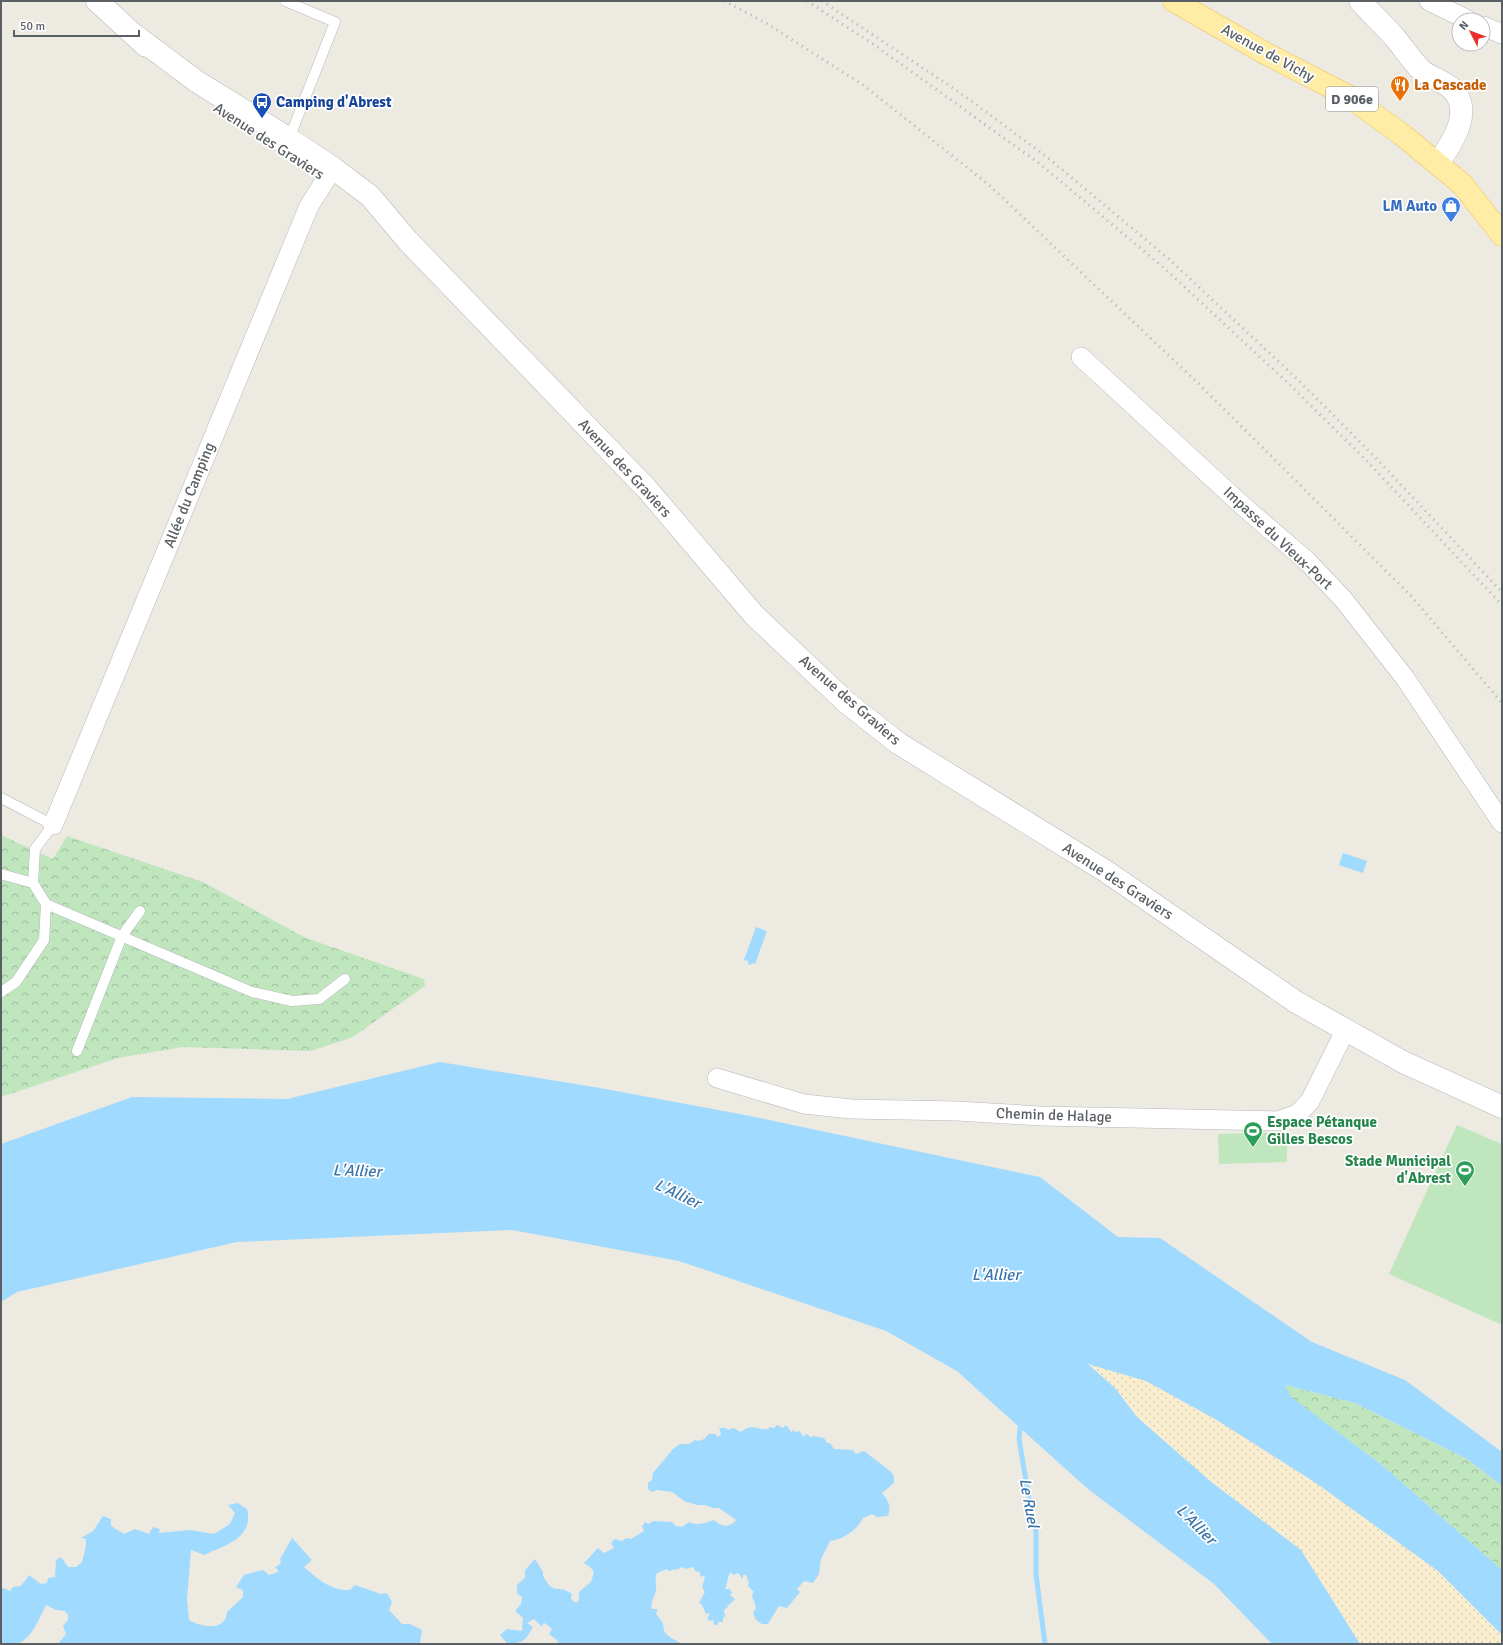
<svg xmlns="http://www.w3.org/2000/svg" width="1503" height="1645" viewBox="0 0 1503 1645" font-family="Signika,sans-serif">
<defs>
<pattern id="forest-crowns" width="20" height="18" patternUnits="userSpaceOnUse"><rect width="20" height="18" fill="#c0e6be"/><path d="M2 6a3 3 0 1 1 6 0M12 15a3 3 0 1 1 6 0" fill="none" stroke="#9fbe9e"/></pattern>
<pattern id="sand-dots" width="8" height="8" patternUnits="userSpaceOnUse"><rect width="8" height="8" fill="#faeed0"/><path d="M2 2h.1M6 6h.1" fill="none" stroke="#d9ceb5" stroke-width="1.8" stroke-linecap="round"/></pattern>
</defs>
<rect width="100%" height="100%" fill="#edeae2"/>
<path fill="url(#forest-crowns)" d="M 1,835 L 53,859 L 67,836 L 203,882 L 306,938 L 424,979 L 425,986 L 353,1037 L 311,1051 L 183,1047 L 118,1058 L 1,1097 Z
M 1285,1385 L 1355,1403 L 1467,1459 L 1502,1486 L 1502,1570 L 1382,1465 L 1290,1397 Z"/>
<path fill="url(#sand-dots)" d="M 1087,1363 L 1146,1381 L 1215,1419 L 1316,1483 L 1438,1571 L 1502,1635 L 1502,1644 L 1360,1644 L 1301,1550 L 1210,1481 L 1137,1417 L 1115,1388 Z"/>
<path fill="#c0e6be" d="M 1457,1125 L 1502,1144 L 1502,1325 L 1389,1274 Z
M 1287,1132 L 1287,1162 L 1219,1164 L 1218,1134 Z"/>
<path fill="#a0daff" d="M 1343,853 L 1367,861 L 1363,873 L 1339,865 Z
M 756,927 L 767,931 L 755,964 L 752,963 L 751,965 L 748,964 L 748,961 L 744,960 Z
M 440,1062 L 600,1088 L 740,1114 L 1040,1177 L 1118,1237 L 1160,1238 L 1312,1342 L 1405,1380 L 1502,1452 L 1502,1486 L 1467,1459 L 1355,1403 L 1285,1385 L 1291,1397 L 1382,1465 L 1502,1570 L 1502,1635 L 1438,1571 L 1316,1483 L 1215,1419 L 1146,1381 L 1088,1364 L 1115,1388 L 1137,1417 L 1210,1481 L 1301,1550 L 1360,1644 L 1272,1644 L 1214,1584 L 1088,1489 L 957,1371 L 886,1331 L 679,1261 L 512,1230 L 237,1242 L 17,1292 L 1,1302 L 1,1144 L 132,1097 L 287,1099 Z
M 777,1425 L 783,1428 L 786,1425 L 792,1433 L 793,1430 L 796,1432 L 800,1431 L 803,1437 L 806,1434 L 810,1436 L 810,1438 L 813,1436 L 824,1438 L 827,1443 L 830,1443 L 834,1449 L 853,1450 L 856,1454 L 864,1451 L 890,1471 L 894,1476 L 894,1483 L 882,1493 C 889,1502 891,1505 888,1516 L 877,1517 L 872,1514 L 863,1518 C 857,1530 844,1539 830,1541 L 821,1559 L 819,1574 L 813,1583 L 804,1581 L 797,1589 L 800,1592 L 787,1608 L 779,1606 L 768,1624 L 762,1624 L 756,1620 L 753,1613 L 756,1608 L 754,1600 L 753,1600 L 752,1595 L 754,1592 L 748,1586 L 749,1583 L 746,1575 L 743,1575 L 743,1578 L 742,1578 L 738,1573 L 733,1575 L 731,1572 C 727,1576 728,1583 725,1589 L 730,1589 L 732,1593 L 730,1595 L 735,1599 L 729,1605 L 727,1605 L 728,1607 L 724,1610 L 725,1617 L 723,1618 L 723,1622 L 718,1622 L 718,1625 L 715,1625 L 713,1623 L 714,1621 L 713,1620 L 710,1621 L 707,1618 L 710,1614 L 708,1613 L 706,1614 L 702,1605 L 699,1603 L 705,1592 L 702,1587 L 705,1577 L 703,1576 L 700,1577 L 700,1573 L 698,1571 L 696,1572 L 694,1568 L 692,1567 L 687,1569 L 682,1567 L 675,1571 L 677,1569 L 668,1571 L 667,1569 L 657,1573 C 654,1579 657,1584 656,1590 C 655,1597 650,1602 652,1609 L 658,1609 L 656,1613 C 658,1618 662,1620 663,1624 C 664,1626 663,1628 664,1630 C 665,1636 678,1641 682,1644 L 558,1644 L 557,1640 L 549,1634 L 552,1629 L 545,1623 L 543,1624 L 542,1627 L 534,1619 L 527,1623 L 533,1627 L 527,1637 L 521,1642 L 518,1642 L 517,1644 L 507,1644 L 507,1643 L 500,1635 L 507,1629 L 522,1631 L 523,1618 L 515,1611 L 521,1604 L 522,1597 L 517,1593 L 517,1585 L 525,1578 L 525,1570 L 535,1559 L 543,1572 L 543,1576 C 555,1597 557,1583 572,1594 L 571,1599 L 576,1603 L 579,1600 L 579,1592 L 591,1582 L 594,1572 L 590,1567 L 584,1563 L 598,1548 L 604,1553 L 614,1548 L 611,1543 L 615,1539 L 621,1541 L 627,1538 L 631,1539 L 644,1531 L 642,1526 L 645,1522 L 649,1524 L 653,1521 L 672,1522 L 676,1526 L 682,1527 L 689,1522 C 698,1526 705,1523 714,1520 C 721,1527 730,1528 736,1520 L 719,1508 L 713,1508 L 705,1505 L 697,1505 L 684,1501 L 672,1492 L 657,1490 L 652,1492 L 648,1489 L 648,1483 L 652,1480 L 653,1473 L 673,1449 L 680,1444 L 689,1444 L 695,1440 L 699,1441 L 704,1439 L 709,1434 L 715,1434 L 718,1437 L 721,1434 L 719,1428 L 725,1428 L 729,1430 L 733,1428 L 741,1432 C 753,1422 758,1431 769,1429 L 768,1427 L 774,1428 Z
M 238,1503 L 247,1509 C 254,1538 226,1545 204,1555 L 191,1550 L 187,1599 L 189,1620 C 201,1627 226,1632 227,1612 L 243,1597 L 243,1590 L 236,1587 L 244,1575 L 263,1570 L 269,1575 L 278,1572 L 278,1570 L 275,1567 L 281,1564 L 280,1559 L 292,1538 L 312,1560 L 304,1567 C 318,1579 331,1591 350,1590 L 355,1585 L 381,1594 L 387,1593 L 392,1602 L 389,1610 L 402,1624 L 410,1624 L 422,1630 L 420,1644 L 58,1644 L 66,1634 L 63,1626 L 68,1620 L 68,1615 L 65,1611 L 56,1610 L 46,1605 C 39,1618 33,1638 17,1644 C 12,1645 6,1644 1,1644 L 1,1589 L 4,1588 L 10,1591 L 13,1587 L 21,1586 L 29,1575 L 41,1584 L 47,1583 L 48,1578 L 55,1577 L 56,1560 L 61,1557 L 68,1567 L 76,1567 L 82,1562 L 86,1546 L 86,1539 L 81,1538 L 93,1531 L 103,1516 L 111,1519 L 111,1526 L 124,1534 L 135,1529 L 149,1534 L 153,1527 L 160,1529 L 159,1533 L 190,1530 L 214,1534 L 230,1524 L 235,1513 L 228,1505 Z"/>
<g fill="none" stroke-linecap="round" stroke-linejoin="round">
<path stroke="#a0daff" stroke-width="5" d="M 1021,1421 L 1019,1439 L 1030,1505 L 1036,1532 L 1036,1574 L 1045,1644"/>
<defs>
<path id="service" d="M 275,145 L 289,139 L 335,22 L 285,1
M 1,798 L 53,825 L 35,849 L 33,883 L 46,904 L 44,940 L 16,982 L 1,992
M 1,874 L 33,883
M 46,904 L 252,992 L 292,1001 L 319,999 L 345,979
M 77,1051 L 122,936 L 140,911"/>
<path id="minor" d="M 1429,1 L 1468,20
M 1483,26 L 1502,34
M 1081,357 L 1243,506 L 1307,561 L 1343,599 L 1405,678 L 1502,823
M 53,825 L 309,206 L 333,168
M 717,1078 L 804,1104 L 851,1109 L 957,1111 L 1041,1116 L 1278,1121 L 1298,1114 L 1310,1101 L 1345,1031"/>
<path id="tertiary" d="M 97,1 L 146,46
M 136,36 L 196,81 L 283,135 L 333,168 L 370,196 L 408,241 L 647,489 L 754,615 L 846,702 L 898,743 L 1107,872 L 1296,1002 L 1403,1062 L 1502,1107"/>
<path id="secondary" d="M 1360,1 C 1372,14 1385,26 1396,39 C 1404,49 1412,61 1421,70 C 1429,77 1441,80 1450,87 C 1475,109 1453,142 1438,163"/>
<path id="primary" d="M 1174,1 L 1263,52 L 1348,96 L 1400,133 L 1462,184 L 1502,235"/>
</defs>
<use href="#service" stroke="#b5b8bd" stroke-width="11"/>
<use href="#minor" stroke="#b5b8bd" stroke-width="20"/>
<use href="#tertiary" stroke="#b5b8bd" stroke-width="23"/>
<use href="#secondary" stroke="#b6b9bf" stroke-width="23"/>
<use href="#primary" stroke="#f2bf56" stroke-width="23"/>
<use href="#service" stroke="#fff" stroke-width="10"/>
<use href="#minor" stroke="#fff" stroke-width="19"/>
<use href="#tertiary" stroke="#fff" stroke-width="22"/>
<use href="#secondary" stroke="#fff" stroke-width="22"/>
<use href="#primary" stroke="#ffeca5" stroke-width="22"/>
<path stroke="#b1b2b3" stroke-width="3" stroke-dasharray="1 5" stroke-linecap="butt" d="M 724,1 L 766,23 L 863,85 L 989,185 L 1202,387 L 1411,596 L 1502,703
M 807,1 L 873,44 L 1040,164 L 1164,268 L 1289,384 L 1366,460 L 1502,605
M 822,1 L 959,92 L 1047,157 L 1170,260 L 1296,378 L 1372,454 L 1502,592"/>
</g>
<defs>
<symbol id="restaurant-pin" viewBox="-11 -11 22 30"><path d="M0 17L-7.5 6A9.5 9.5 0 1 1 7.5 6Z" fill="#e8710a" stroke="#fff"/><path d="M-5-6h1v4h1v-4h1v4h1v-4h1v5L-1.5 .5V6h-2V.5L-5-1ZM5-6V6H3V1.5H1.5Q1.5-4 5-6Z" fill="#fff"/></symbol>
<symbol id="bus-pin" viewBox="-11 -11 22 30"><path d="M0 17L-7.5 6A9.5 9.5 0 1 1 7.5 6Z" fill="#1a4fb4" stroke="#fff"/><path d="M-5-6H5V4H4V6H2V4H-2V6H-4V4H-5ZM-3.5-4V0h7V-4ZM-3.5 1.2v1.5H-2V1.2ZM2 1.2v1.5H3.5V1.2Z" fill="#fff"/></symbol>
<symbol id="shop-pin" viewBox="-11 -11 22 30"><path d="M0 17L-7.5 6A9.5 9.5 0 1 1 7.5 6Z" fill="#3f7fe0" stroke="#fff"/><path d="M-5-2.5h2.3a2.7 3.5 0 0 1 5.4 0H5L5.5 6h-11ZM-1.5-2.5h3a1.5 2.3 0 0 0-3 0Z" fill="#fff"/></symbol>
<symbol id="stadium-pin" viewBox="-11 -11 22 30"><path d="M0 17L-7.5 6A9.5 9.5 0 1 1 7.5 6Z" fill="#2e9e5b" stroke="#fff"/><path d="M0-5a6.5 5 0 1 0 0 10a6.5 5 0 1 0 0-10ZM-3.5-1.8h7v3.6h-7Z" fill="#fff"/></symbol>
</defs>
<g fill-rule="evenodd">
<use href="#restaurant-pin" x="1389" y="74" width="22" height="30"/>
<use href="#bus-pin" x="251" y="91" width="22" height="30"/>
<use href="#shop-pin" x="1440" y="195" width="22" height="30"/>
<use href="#stadium-pin" x="1242" y="1120" width="22" height="30"/>
<use href="#stadium-pin" x="1454" y="1159" width="22" height="30"/>
</g>
<g text-anchor="middle" stroke-width="3.5" stroke-linejoin="round" paint-order="stroke">
<rect fill="#fff" stroke="#8c8f92" stroke-width="1" x="1326" y="87" width="52" height="24" rx="3"/>
<g font-size="14" font-weight="bold" fill="#5a5f63">
<text x="1352" y="104">D 906e</text>
</g>
<g font-size="15" fill="#5a5f63" stroke="#fff">
<text transform="translate(1268 53) rotate(29)" y="5">Avenue de Vichy</text>
<text transform="translate(269 141) rotate(33)" y="5">Avenue des Graviers</text>
<text transform="translate(625 468) rotate(47)" y="5">Avenue des Graviers</text>
<text transform="translate(189 495) rotate(-68)" y="5">Allée du Camping</text>
<text transform="translate(1278 538) rotate(43)" y="5">Impasse du Vieux-Port</text>
<text transform="translate(850 700) rotate(41)" y="5">Avenue des Graviers</text>
<text transform="translate(1118 881) rotate(33)" y="5">Avenue des Graviers</text>
<text transform="translate(1054 1115) rotate(2)" y="5">Chemin de Halage</text>
</g>
<g font-size="15" font-weight="bold" fill="#c56008" stroke="#fff" text-anchor="start">
<text x="1414" y="90">La Cascade</text>
</g>
<g font-size="15" font-weight="bold" fill="#164399" stroke="#fff" text-anchor="start">
<text x="276" y="107">Camping d'Abrest</text>
</g>
<g font-size="15" font-weight="bold" fill="#366cbe" stroke="#fff" text-anchor="end">
<text x="1437" y="211">LM Auto</text>
</g>
<g font-size="15" font-weight="bold" fill="#27864d" stroke="#fff" text-anchor="start">
<text x="1267" y="1127">Espace Pétanque<tspan x="1267" dy="17">Gilles Bescos</tspan></text>
<text x="1451" y="1166" text-anchor="end">Stade Municipal<tspan x="1451" dy="17">d'Abrest</tspan></text>
</g>
<g font-size="16" font-style="italic" fill="#3b75a9" stroke="#fff">
<text transform="translate(357 1170) rotate(2)" y="6">L'Allier</text>
<text transform="translate(678 1193) rotate(25)" y="6">L'Allier</text>
<text x="996" y="1280">L'Allier</text>
<text transform="translate(1030 1503) rotate(80)" y="6">Le Ruel</text>
<text transform="translate(1197 1524) rotate(45)" y="6">L'Allier</text>
</g>
</g>
<rect width="1503" height="1645" fill="none" stroke="#5a5f63" stroke-width="4"/>
<g transform="translate(1471 32) rotate(312)"><circle r="19" fill="#ffffff" stroke="#bdbfc1"/>
<path d="M0-3L7 15L0 10L-7 15Z" fill="#eb302b"/>
<text y="-6" font-size="11" font-weight="bold" text-anchor="middle" fill="#5a5f63">N</text>
</g>
<path d="M14 30v6h125v-6" fill="none" stroke="#5a5f63" stroke-width="2"/>
<text x="20" y="30" font-size="12" fill="#5a5f63" stroke="#ffffff" stroke-width="3" paint-order="stroke">50 m</text>
</svg>
